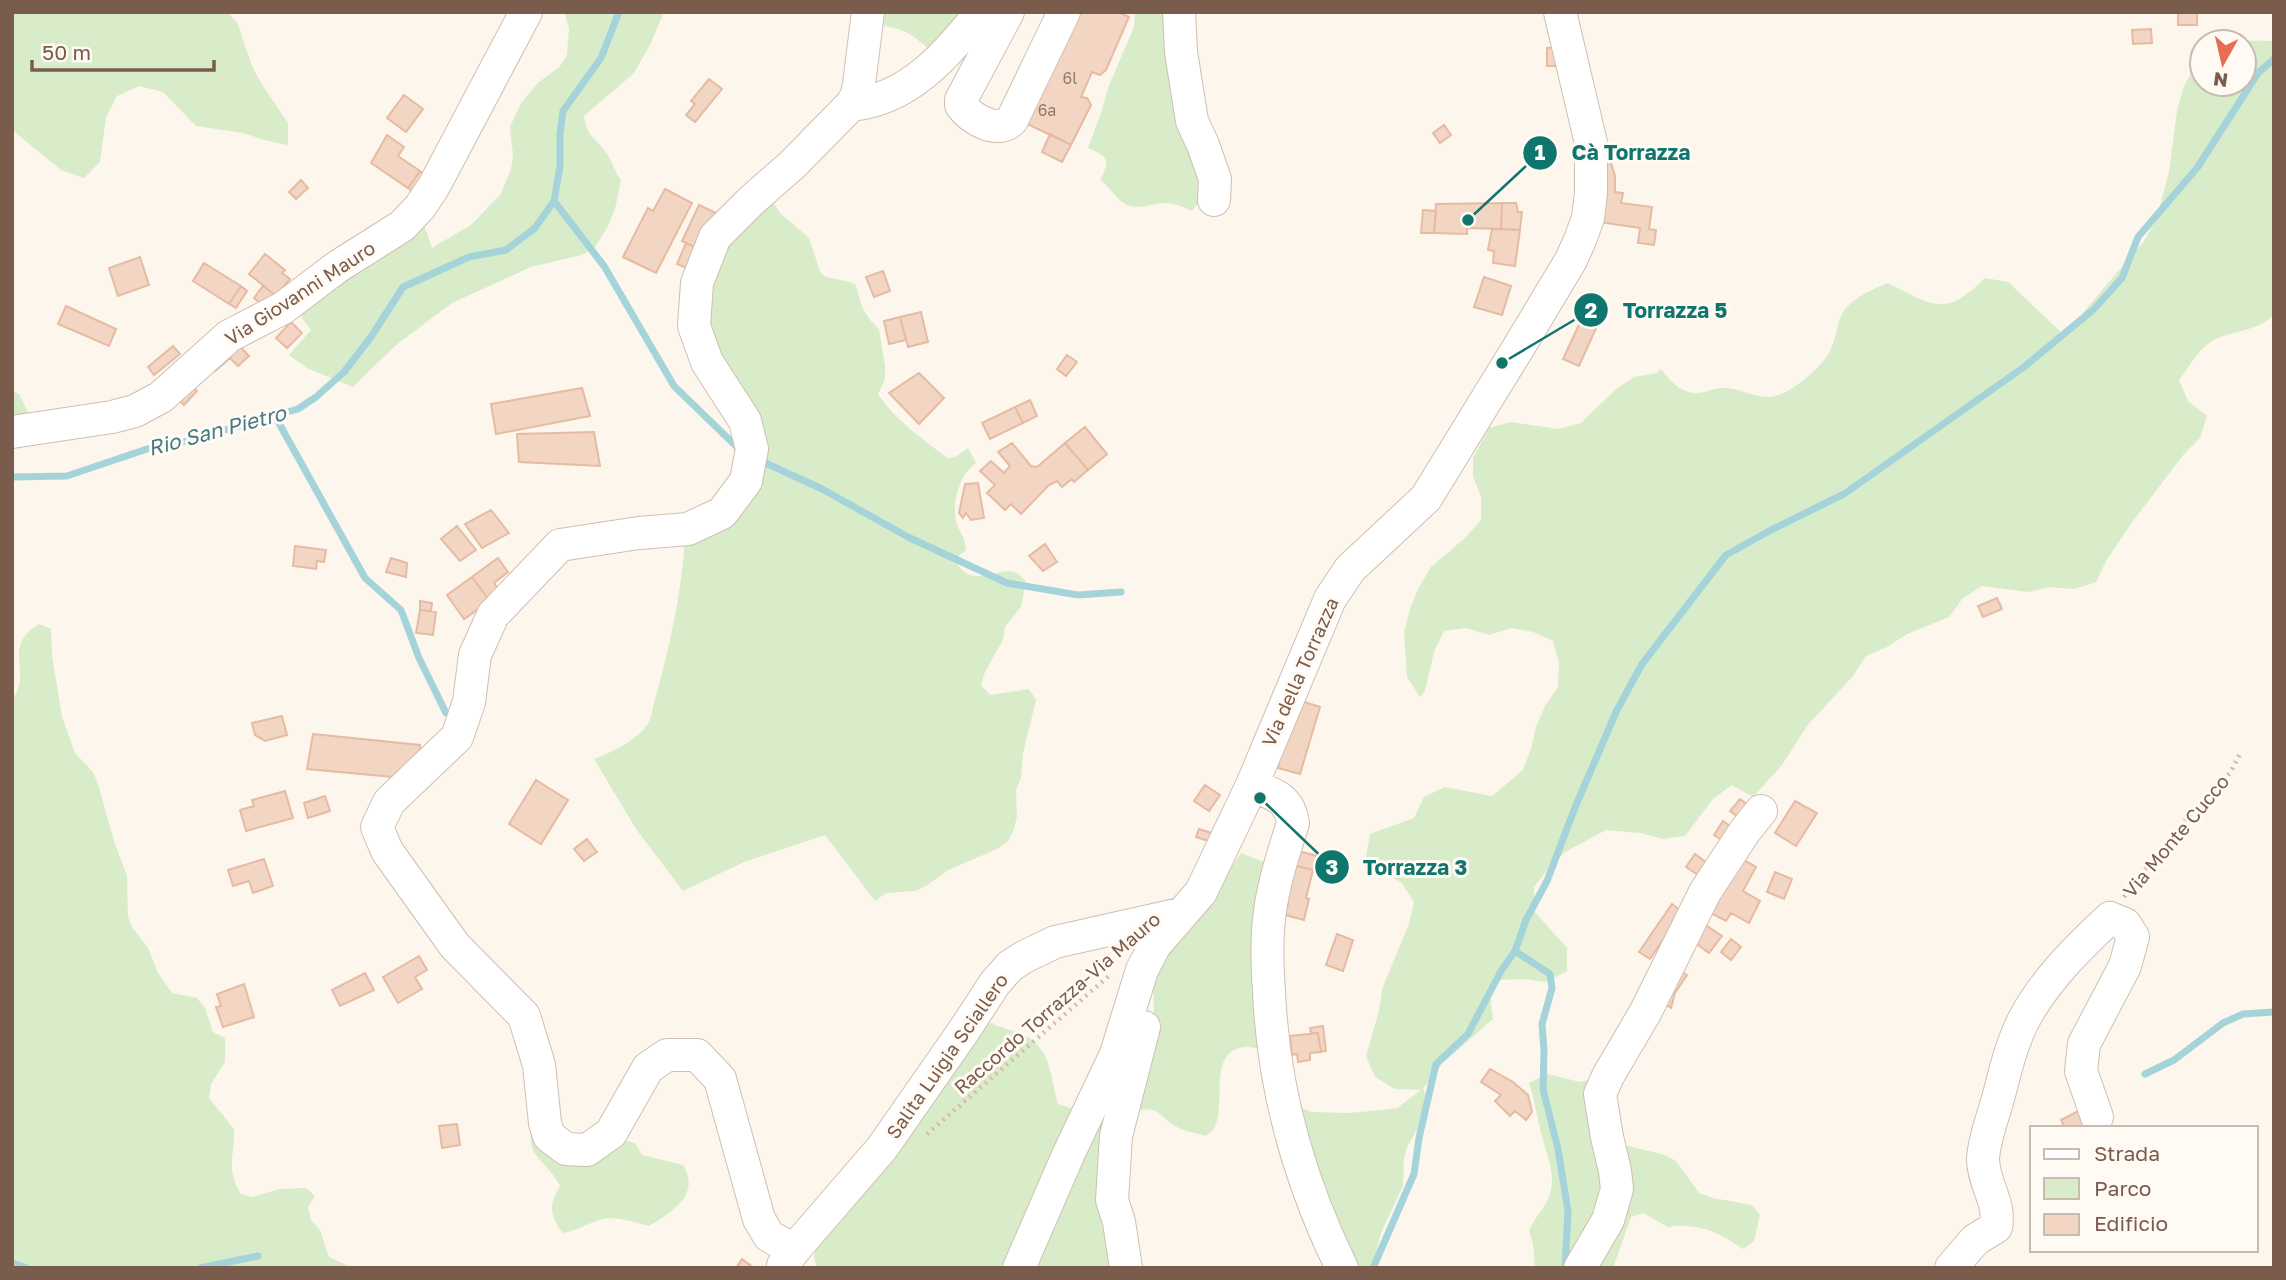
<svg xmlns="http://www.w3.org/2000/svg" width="2286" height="1280" viewBox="0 0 2286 1280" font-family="'Golos Text',sans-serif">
<rect width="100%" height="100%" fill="#fdf6ec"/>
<path fill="#d8ecc9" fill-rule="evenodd" d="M 12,12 L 227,12 L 237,22 L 252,66 L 263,86 L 288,123 L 288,145 L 264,140 L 243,133 L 196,126 L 163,92 L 139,86 L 117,96 L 106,117 L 100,162 L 84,178 L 61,170 L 12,130 Z
M 564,12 L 664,12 L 650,45 L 634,73 L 584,116 C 587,136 593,136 604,150 C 612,159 614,171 621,180 L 615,209 L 607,228 L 593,250 L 581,255 L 531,267 L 452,303 L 396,345 L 353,387 L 307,368 L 289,355 L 311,330 L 301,317 L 305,306 L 424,225 L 432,248 L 471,225 L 501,194 L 511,169 L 513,155 L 510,127 L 521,103 L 538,83 L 560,66 L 567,55 L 569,28 Z
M 873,12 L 973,12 L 936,55 C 910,33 906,28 871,24 Z
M 1135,12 L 1174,12 L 1204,197 L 1192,211 C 1183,207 1175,203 1165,203 C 1152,203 1137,211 1125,204 C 1115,198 1110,187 1100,180 C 1111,159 1108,157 1088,148 L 1102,110 L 1108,88 L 1134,27 Z
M 2226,40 L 2274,41 L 2274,314 C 2259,332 2231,330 2212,341 C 2199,349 2188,368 2179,380 L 2188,401 L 2207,416 L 2200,438 L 2184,454 L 2133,521 L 2106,561 L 2096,582 L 2074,589 L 2050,587 L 2028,592 L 1982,586 L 1963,598 L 1949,617 L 1907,634 L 1887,647 L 1866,656 L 1853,676 L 1807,726 L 1782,765 L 1753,797 L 1732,785 L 1713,799 L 1685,836 L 1663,839 L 1640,833 L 1606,830 L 1565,852 L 1548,869 L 1534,887 L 1534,911 L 1567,948 L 1567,971 L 1546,982 L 1523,979 L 1500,980 L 1490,995 L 1493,1019 L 1442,1064 L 1423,1089 L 1427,1098 L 1420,1124 L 1407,1147 L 1404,1159 L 1403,1186 L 1381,1233 L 1372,1268 L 1352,1268 L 1290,1103 L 1312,1112 L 1348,1113 L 1382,1110 L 1397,1108 L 1421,1090 L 1395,1089 L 1375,1077 L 1366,1056 L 1379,1011 L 1382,989 L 1409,924 L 1414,902 L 1401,882 L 1382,873 L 1366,857 L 1370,834 L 1414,818 L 1424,797 L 1445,787 L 1492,796 L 1523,770 L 1531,749 L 1536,727 L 1545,706 L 1558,687 L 1559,663 L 1553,641 L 1533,632 L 1511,628 L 1489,635 L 1466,628 L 1444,631 L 1434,652 L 1425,691 L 1420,697 L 1407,677 L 1404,632 L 1410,609 L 1419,587 L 1431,567 L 1466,537 L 1481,520 L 1481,497 L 1473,476 L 1473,458 L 1489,428 L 1511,422 L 1558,429 L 1581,423 L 1615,390 L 1634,377 L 1657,373 L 1661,369 C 1673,384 1684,397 1705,392 C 1712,390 1720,387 1726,388 C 1741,389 1754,397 1769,397 C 1787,397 1820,369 1829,353 C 1837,339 1836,321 1846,308 C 1856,296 1874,289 1888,283 C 1934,306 1945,318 1985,278 L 2008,282 L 2064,335 L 2144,241 L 2156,220 L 2169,172 L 2177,111 L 2184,86 L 2196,64 L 2202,41 ZM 2202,42 L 2244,42 L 2244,84 L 2202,84 Z
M 771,199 L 780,213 L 809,238 L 821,274 C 832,280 843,279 855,284 L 863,309 L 870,320 L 879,329 L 885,366 L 885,379 L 878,394 C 896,421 922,438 947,458 L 955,457 L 968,448 L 976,463 C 959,475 951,504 957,524 C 961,536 965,536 966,550 L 955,559 C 969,593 999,564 1017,573 C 1021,575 1023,579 1026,581 L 1021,607 L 1005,627 L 1003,640 L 985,672 L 981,685 L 990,695 L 1029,689 L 1036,700 L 1023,753 L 1021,778 L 1016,790 L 1017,816 L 1014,829 L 1008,841 L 997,849 L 948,870 L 926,886 L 915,891 L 886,893 L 875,901 L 825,835 L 744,862 L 683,891 L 636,829 L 594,759 C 612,752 632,743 645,728 C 651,721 652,712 654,703 C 669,649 682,593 685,537 L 758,485 L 702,337 L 716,250 Z
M 12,391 L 19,394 L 29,414 L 12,417 Z
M 39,624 L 51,629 L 52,655 L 62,717 L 75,753 L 93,772 L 98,784 L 114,841 L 127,876 L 128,916 L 132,927 L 148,948 L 158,973 L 172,993 L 197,998 L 205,1008 L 213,1032 L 225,1038 L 225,1062 L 211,1084 L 209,1098 L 234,1129 C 235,1156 225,1168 241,1194 L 253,1197 L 279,1189 L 306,1188 L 315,1196 L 308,1207 L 311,1220 L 320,1230 L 329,1257 L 353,1268 L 12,1268 L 12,699 C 34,672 0,648 39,624 Z
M 1241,853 L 1271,865 L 1266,1050 C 1259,1049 1250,1046 1244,1047 C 1206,1052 1228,1106 1214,1128 C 1212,1131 1209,1133 1206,1136 C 1197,1133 1186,1132 1177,1127 C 1153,1113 1164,1106 1130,1111 L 1154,1011 L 1153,973 L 1196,913 L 1214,903 L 1226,875 Z
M 992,1023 C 1002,1029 1013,1030 1024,1035 C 1052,1049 1050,1077 1058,1104 L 1083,1112 L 1111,1088 L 1116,1268 L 817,1268 L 814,1257 L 817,1244 L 978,1024 Z
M 1547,1074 L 1580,1082 L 1595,1079 L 1610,1172 L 1576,1268 L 1535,1268 L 1533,1243 L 1529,1231 C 1533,1219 1543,1211 1548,1199 C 1558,1177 1547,1157 1542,1136 C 1537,1118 1535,1101 1529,1083 Z
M 533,1120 L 544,1141 L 618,1139 L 635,1143 L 642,1155 L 683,1165 C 701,1194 673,1212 649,1226 C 634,1222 614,1215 599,1220 C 586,1224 577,1231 563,1233 C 549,1216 549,1204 560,1186 C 544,1155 524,1161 533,1120 Z
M 1625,1145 L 1665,1155 L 1676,1161 L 1699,1193 L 1713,1198 L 1752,1205 L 1760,1215 L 1754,1241 L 1743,1249 C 1719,1232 1698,1222 1668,1227 L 1643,1213 L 1631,1217 L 1613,1268 L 1586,1268 Z"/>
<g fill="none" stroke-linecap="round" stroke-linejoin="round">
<path stroke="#a5d3da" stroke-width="7" d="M 554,201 L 604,266 L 674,386 L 740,450
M 275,416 L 365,578 L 401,610 L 419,658 L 446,713
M 757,459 L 822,489 L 908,537 L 1007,583 L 1078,595 L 1121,592
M 12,477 L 67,476 L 147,449 L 180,443 L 298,409 L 316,397 L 344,372 L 371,337 L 403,287 L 469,257 L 506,250 L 535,228 L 554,201 L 560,166 L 560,134 L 563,111 L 601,58 L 619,12
M 1515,951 L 1550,974 L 1552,988 L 1542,1024 L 1544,1051 L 1543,1089 L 1558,1149 L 1568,1211 L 1565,1268
M 2145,1074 L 2174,1060 L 2223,1023 L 2243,1014 L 2274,1012
M 12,1263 L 27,1268
M 200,1268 L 258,1256
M 1373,1268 L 1414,1174 L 1419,1138 L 1436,1064 L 1468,1034 L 1501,971 L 1515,951 L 1526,920 L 1547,881 L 1576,805 L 1617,710 L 1642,664 L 1726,555 L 1771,530 L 1844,494 L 2024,367 L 2094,309 L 2122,278 L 2138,237 L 2197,168 L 2258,73 L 2274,59"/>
</g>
<path fill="#f3d5c3" stroke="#e6bba3" stroke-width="2" d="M 1069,12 L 1119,12 L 1129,17 L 1106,70 L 1100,75 L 1092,72 L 1081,97 L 1087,98 L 1091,105 L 1071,145 L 1021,121 L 1032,96 L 1040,99 L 1073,23 Z
M 2178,12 L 2197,12 L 2197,25 L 2178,25 Z
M 2151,29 L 2152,43 L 2133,44 L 2132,30 Z
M 1561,47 L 1562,66 L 1547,66 L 1547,48 Z
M 709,79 L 722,89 L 695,122 L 686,115 L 695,104 L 691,101 Z
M 404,95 L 423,109 L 406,132 L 387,118 Z
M 1444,125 L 1451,135 L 1440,143 L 1433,133 Z
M 1050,134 L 1071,145 L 1062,162 L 1042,152 Z
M 387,135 L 404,147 L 398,156 L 420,171 L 408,188 L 371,163 Z
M 1597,160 L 1610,160 L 1615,176 L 1615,192 L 1623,193 L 1621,203 L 1652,207 L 1649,229 L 1656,230 L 1654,245 L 1638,243 L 1640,228 L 1599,222 Z
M 420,171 L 432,178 L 420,196 L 408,188 Z
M 301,180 L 308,188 L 296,199 L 289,192 Z
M 665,189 L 692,203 L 656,273 L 623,257 L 648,208 L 653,211 Z
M 1502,203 L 1516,203 L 1518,212 L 1522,212 L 1520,230 L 1501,229 Z
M 1502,203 L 1501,229 L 1467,228 L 1467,234 L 1434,233 L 1436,204 Z
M 699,205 L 716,213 L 699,249 L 682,241 Z
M 1423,210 L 1436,211 L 1434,233 L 1421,233 Z
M 1492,229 L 1520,230 L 1515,266 L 1493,263 L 1494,251 L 1488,250 Z
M 686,243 L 699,249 L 687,268 L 677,264 Z
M 265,254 L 285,270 L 282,273 L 290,279 L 276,296 L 249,274 Z
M 140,257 L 149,285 L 118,296 L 109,268 Z
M 204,263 L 241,286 L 229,304 L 193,281 Z
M 883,271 L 890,291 L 874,297 L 866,277 Z
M 1484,277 L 1511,286 L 1502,315 L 1474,307 Z
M 241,286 L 247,291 L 236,308 L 229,304 Z
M 263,286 L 276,296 L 266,308 L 254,298 Z
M 66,306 L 116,329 L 109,346 L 58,324 Z
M 921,312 L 928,342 L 908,347 L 900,317 Z
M 1583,316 L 1598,324 L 1579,366 L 1563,359 Z
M 900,317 L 906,340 L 889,344 L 884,321 Z
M 291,322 L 302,333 L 287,348 L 276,338 Z
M 238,344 L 249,356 L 238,366 L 230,358 L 215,371 L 206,361 Z
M 173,346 L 180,354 L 154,375 L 148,367 Z
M 1067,355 L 1077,362 L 1066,376 L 1057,369 Z
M 919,373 L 944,398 L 919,424 L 889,393 Z
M 187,380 L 197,391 L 184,405 L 173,394 Z
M 582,388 L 590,416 L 496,434 L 491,404 Z
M 1030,400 L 1037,416 L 1023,423 L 1015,407 Z
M 1015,407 L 1023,423 L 990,439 L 982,423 Z
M 1085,427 L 1107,454 L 1088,470 L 1065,443 Z
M 594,432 L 600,466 L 519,462 L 517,434 Z
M 1012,443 L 1031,466 L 1037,467 L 1065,443 L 1088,470 L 1074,482 L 1072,479 L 1062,487 L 1057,481 L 1049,485 L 1021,514 L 1011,504 L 1005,510 L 987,493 L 995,485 L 980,471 L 991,461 L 1004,473 L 1010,466 L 998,452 Z
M 978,483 L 984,518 L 971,520 L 966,513 L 963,518 L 959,513 L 965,484 Z
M 491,510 L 509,533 L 482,548 L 465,524 Z
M 457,526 L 476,550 L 460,561 L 441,539 Z
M 1045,544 L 1057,562 L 1043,571 L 1029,556 Z
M 295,546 L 326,550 L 324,562 L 317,561 L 316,569 L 293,566 Z
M 391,558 L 407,563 L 406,577 L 386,572 Z
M 498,558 L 508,572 L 494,583 L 501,593 L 490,601 L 472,577 Z
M 472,577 L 490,601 L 464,619 L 447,595 Z
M 1997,598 L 2002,609 L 1983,617 L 1978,606 Z
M 420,601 L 432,603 L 431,611 L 420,610 Z
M 420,610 L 436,612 L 433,635 L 416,633 Z
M 1292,698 L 1320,707 L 1300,774 L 1278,768 Z
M 282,716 L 287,735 L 265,741 L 255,735 L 252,723 Z
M 313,734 L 420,745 L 420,762 L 404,778 L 307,769 Z
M 536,780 L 568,800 L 541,844 L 509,824 Z
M 1205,785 L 1220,795 L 1209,811 L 1194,801 Z
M 285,791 L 293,818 L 246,831 L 240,810 L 254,806 L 252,800 Z
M 325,796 L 330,811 L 308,818 L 304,803 Z
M 1740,799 L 1752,808 L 1743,821 L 1730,811 Z
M 1795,801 L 1817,813 L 1796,846 L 1775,833 Z
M 1723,821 L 1736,830 L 1726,843 L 1714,835 Z
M 1199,829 L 1215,834 L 1212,842 L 1196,837 Z
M 587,839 L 597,852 L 584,861 L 574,849 Z
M 1291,849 L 1317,856 L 1313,870 L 1287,863 Z
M 1695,854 L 1710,865 L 1701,877 L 1686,867 Z
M 1735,855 L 1756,867 L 1743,891 L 1760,901 L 1749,923 L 1731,913 L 1726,921 L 1705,910 Z
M 264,859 L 273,886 L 253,893 L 249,881 L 233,886 L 228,870 Z
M 1284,863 L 1313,870 L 1306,898 L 1309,899 L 1304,920 L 1285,915 L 1288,904 L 1276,901 Z
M 1775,872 L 1792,879 L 1784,899 L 1767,892 Z
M 1672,904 L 1682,912 L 1650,959 L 1639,952 Z
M 1701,922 L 1722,936 L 1709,953 L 1689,938 Z
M 1337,934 L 1353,940 L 1343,971 L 1326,965 Z
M 1731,939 L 1741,947 L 1731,960 L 1721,952 Z
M 419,956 L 427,970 L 415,977 L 422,989 L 398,1003 L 383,977 Z
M 1674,967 L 1687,975 L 1675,993 L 1671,1008 L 1657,999 Z
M 365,973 L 374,990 L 340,1006 L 332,990 Z
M 244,984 L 254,1017 L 223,1027 L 216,1007 L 221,1006 L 217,994 Z
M 1323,1026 L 1326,1051 L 1321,1052 L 1318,1033 L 1311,1033 L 1310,1028 Z
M 1318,1033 L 1321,1052 L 1310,1053 L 1310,1060 L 1298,1062 L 1297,1054 L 1292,1055 L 1290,1036 Z
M 1490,1069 L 1513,1082 L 1528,1095 L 1532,1112 L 1526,1120 L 1515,1111 L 1510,1116 L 1495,1101 L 1501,1095 L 1481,1082 Z
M 2078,1111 L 2087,1128 L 2065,1128 L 2061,1120 Z
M 457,1124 L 460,1145 L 442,1148 L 439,1126 Z
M 742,1259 L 754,1268 L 736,1268 Z"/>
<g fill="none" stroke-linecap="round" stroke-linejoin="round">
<defs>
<path id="minor" d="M 1008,12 L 961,100 L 961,105 C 971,119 998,135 1012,120 L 1064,12
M 1179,12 L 1181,52 L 1192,121 L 1203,145 L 1215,179 L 1214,200
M 851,105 C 910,99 946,55 981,12
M 12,432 L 112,417 L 135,411 L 161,397 L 229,336 L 283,308 L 337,267 L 402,226 L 420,207 L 434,186 L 526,12
M 1252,785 C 1274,795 1289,797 1293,823 C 1284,852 1274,881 1270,911 C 1266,938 1267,964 1269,991 C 1273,1088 1299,1180 1342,1268
M 794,1250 L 769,1236 L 759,1219 L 720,1079 L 697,1055 L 667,1055 L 648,1068 L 611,1133 L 587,1150 L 566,1149 L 549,1136 L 545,1123 L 539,1065 L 524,1016 L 455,946 L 387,851 L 377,827 L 389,802 L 457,737 L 469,702 L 475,655 L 493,615 L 560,545 L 639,533 L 688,529 L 722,513 L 746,481 L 752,449 L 745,421 L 707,362 L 694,326 L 697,283 L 715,237 L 752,200 L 792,165 L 851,105 L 857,95 L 859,84 L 868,12
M 783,1265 L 794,1250 L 882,1148 L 965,1029 L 995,983 L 1010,966 L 1024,957 L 1055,942 L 1180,914
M 1019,1268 L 1069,1153 L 1116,1054 L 1142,970 L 1155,945 L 1201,892 L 1252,785 L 1330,599 L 1350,569 L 1426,498 L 1520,345 L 1571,260 L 1580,240 L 1588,218 L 1591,193 L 1591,143 L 1560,12
M 1126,1268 L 1119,1222 L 1112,1200 L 1116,1136 L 1144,1027
M 1580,1268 L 1608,1220 L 1617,1189 L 1615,1171 L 1607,1137 L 1600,1094 L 1608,1076 L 1645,1013 L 1705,892 L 1745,831 L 1761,811
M 1951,1268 L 1975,1240 L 1996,1227 C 2001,1203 1983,1183 1983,1159 C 1984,1140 1992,1120 1997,1102 C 2003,1081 2007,1060 2015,1040 C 2031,994 2075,950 2110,918 L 2125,924 L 2133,937 L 2125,966 L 2084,1044 L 2081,1071 L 2097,1117"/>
</defs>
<use href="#minor" stroke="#d1beb0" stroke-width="34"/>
<path stroke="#d9b8a5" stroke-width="4.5" stroke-dasharray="2 5" stroke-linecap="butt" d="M 2124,897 L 2143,871 L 2168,847 L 2188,816 L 2230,773 L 2241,752
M 927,1134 L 1110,975"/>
<use href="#minor" stroke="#fff" stroke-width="32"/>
</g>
<g text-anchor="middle" stroke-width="6" stroke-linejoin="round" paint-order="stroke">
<g font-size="16" fill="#987a6a">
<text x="1070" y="84">6l</text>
<text x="1047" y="116">6a</text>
</g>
<g font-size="19" fill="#7a5c4d" stroke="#fffaf3">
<text transform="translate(300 293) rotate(-33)" y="7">Via Giovanni Mauro</text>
<text transform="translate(1300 672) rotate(-66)" y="7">Via della Torrazza</text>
<text transform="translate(2176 836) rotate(-50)" y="7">Via Monte Cucco</text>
<text transform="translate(1057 1003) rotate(-41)" y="7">Raccordo Torrazza-Via Mauro</text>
<text transform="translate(947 1056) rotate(-55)" y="7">Salita Luigia Sciallero</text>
</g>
<g font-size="21" font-style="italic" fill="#437c86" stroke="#fffaf3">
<text transform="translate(217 431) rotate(-15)" y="7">Rio San Pietro</text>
</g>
</g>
<path fill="none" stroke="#0f766e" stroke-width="2.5" d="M1468 220L1540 153M1502 363L1591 310M1260 798L1332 867"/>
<g fill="#0f766e" stroke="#fffaf3" stroke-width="2.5">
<circle cx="1468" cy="220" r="7"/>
<circle cx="1502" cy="363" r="7"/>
<circle cx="1260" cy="798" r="7"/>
<circle cx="1540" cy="153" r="18"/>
<circle cx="1591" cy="310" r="18"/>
<circle cx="1332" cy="867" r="18"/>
</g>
<g font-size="21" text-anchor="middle" font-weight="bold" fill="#fff">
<text x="1540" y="160">1</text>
<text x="1591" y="318">2</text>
<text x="1332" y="875">3</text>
</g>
<g font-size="21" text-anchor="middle" font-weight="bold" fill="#0f766e" stroke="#fffaf3" stroke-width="6" stroke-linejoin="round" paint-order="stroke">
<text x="1631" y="160">Cà Torrazza</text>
<text x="1675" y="318">Torrazza 5</text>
<text x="1415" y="875">Torrazza 3</text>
</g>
<rect width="2286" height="1280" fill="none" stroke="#7a5c4d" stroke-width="28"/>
<rect x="2030" y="1126" width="228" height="126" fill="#fffaf3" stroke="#cabbb1" stroke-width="2"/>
<rect x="2044" y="1149" width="35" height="10" fill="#ffffff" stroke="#cabbb1" stroke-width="2"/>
<text x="2094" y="1161" font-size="21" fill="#7a5c4d">Strada</text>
<rect x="2044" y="1178" width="35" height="21" fill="#d8ecc9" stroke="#cabbb1" stroke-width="2"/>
<text x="2094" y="1196" font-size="21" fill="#7a5c4d">Parco</text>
<rect x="2044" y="1214" width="35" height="21" fill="#f3d5c3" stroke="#cabbb1" stroke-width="2"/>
<text x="2094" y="1231" font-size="21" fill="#7a5c4d">Edificio</text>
<g transform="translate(2223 63) rotate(188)"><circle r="33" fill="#fffaf3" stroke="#cabbb1" stroke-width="2"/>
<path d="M0-5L12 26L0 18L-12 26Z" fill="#e76f51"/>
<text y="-10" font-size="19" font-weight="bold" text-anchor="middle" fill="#7a5c4d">N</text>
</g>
<path d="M32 60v10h182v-10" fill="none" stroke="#7a5c4d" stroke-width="3.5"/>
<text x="42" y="60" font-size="21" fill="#7a5c4d" stroke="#fffaf3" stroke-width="5" paint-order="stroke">50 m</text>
</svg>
